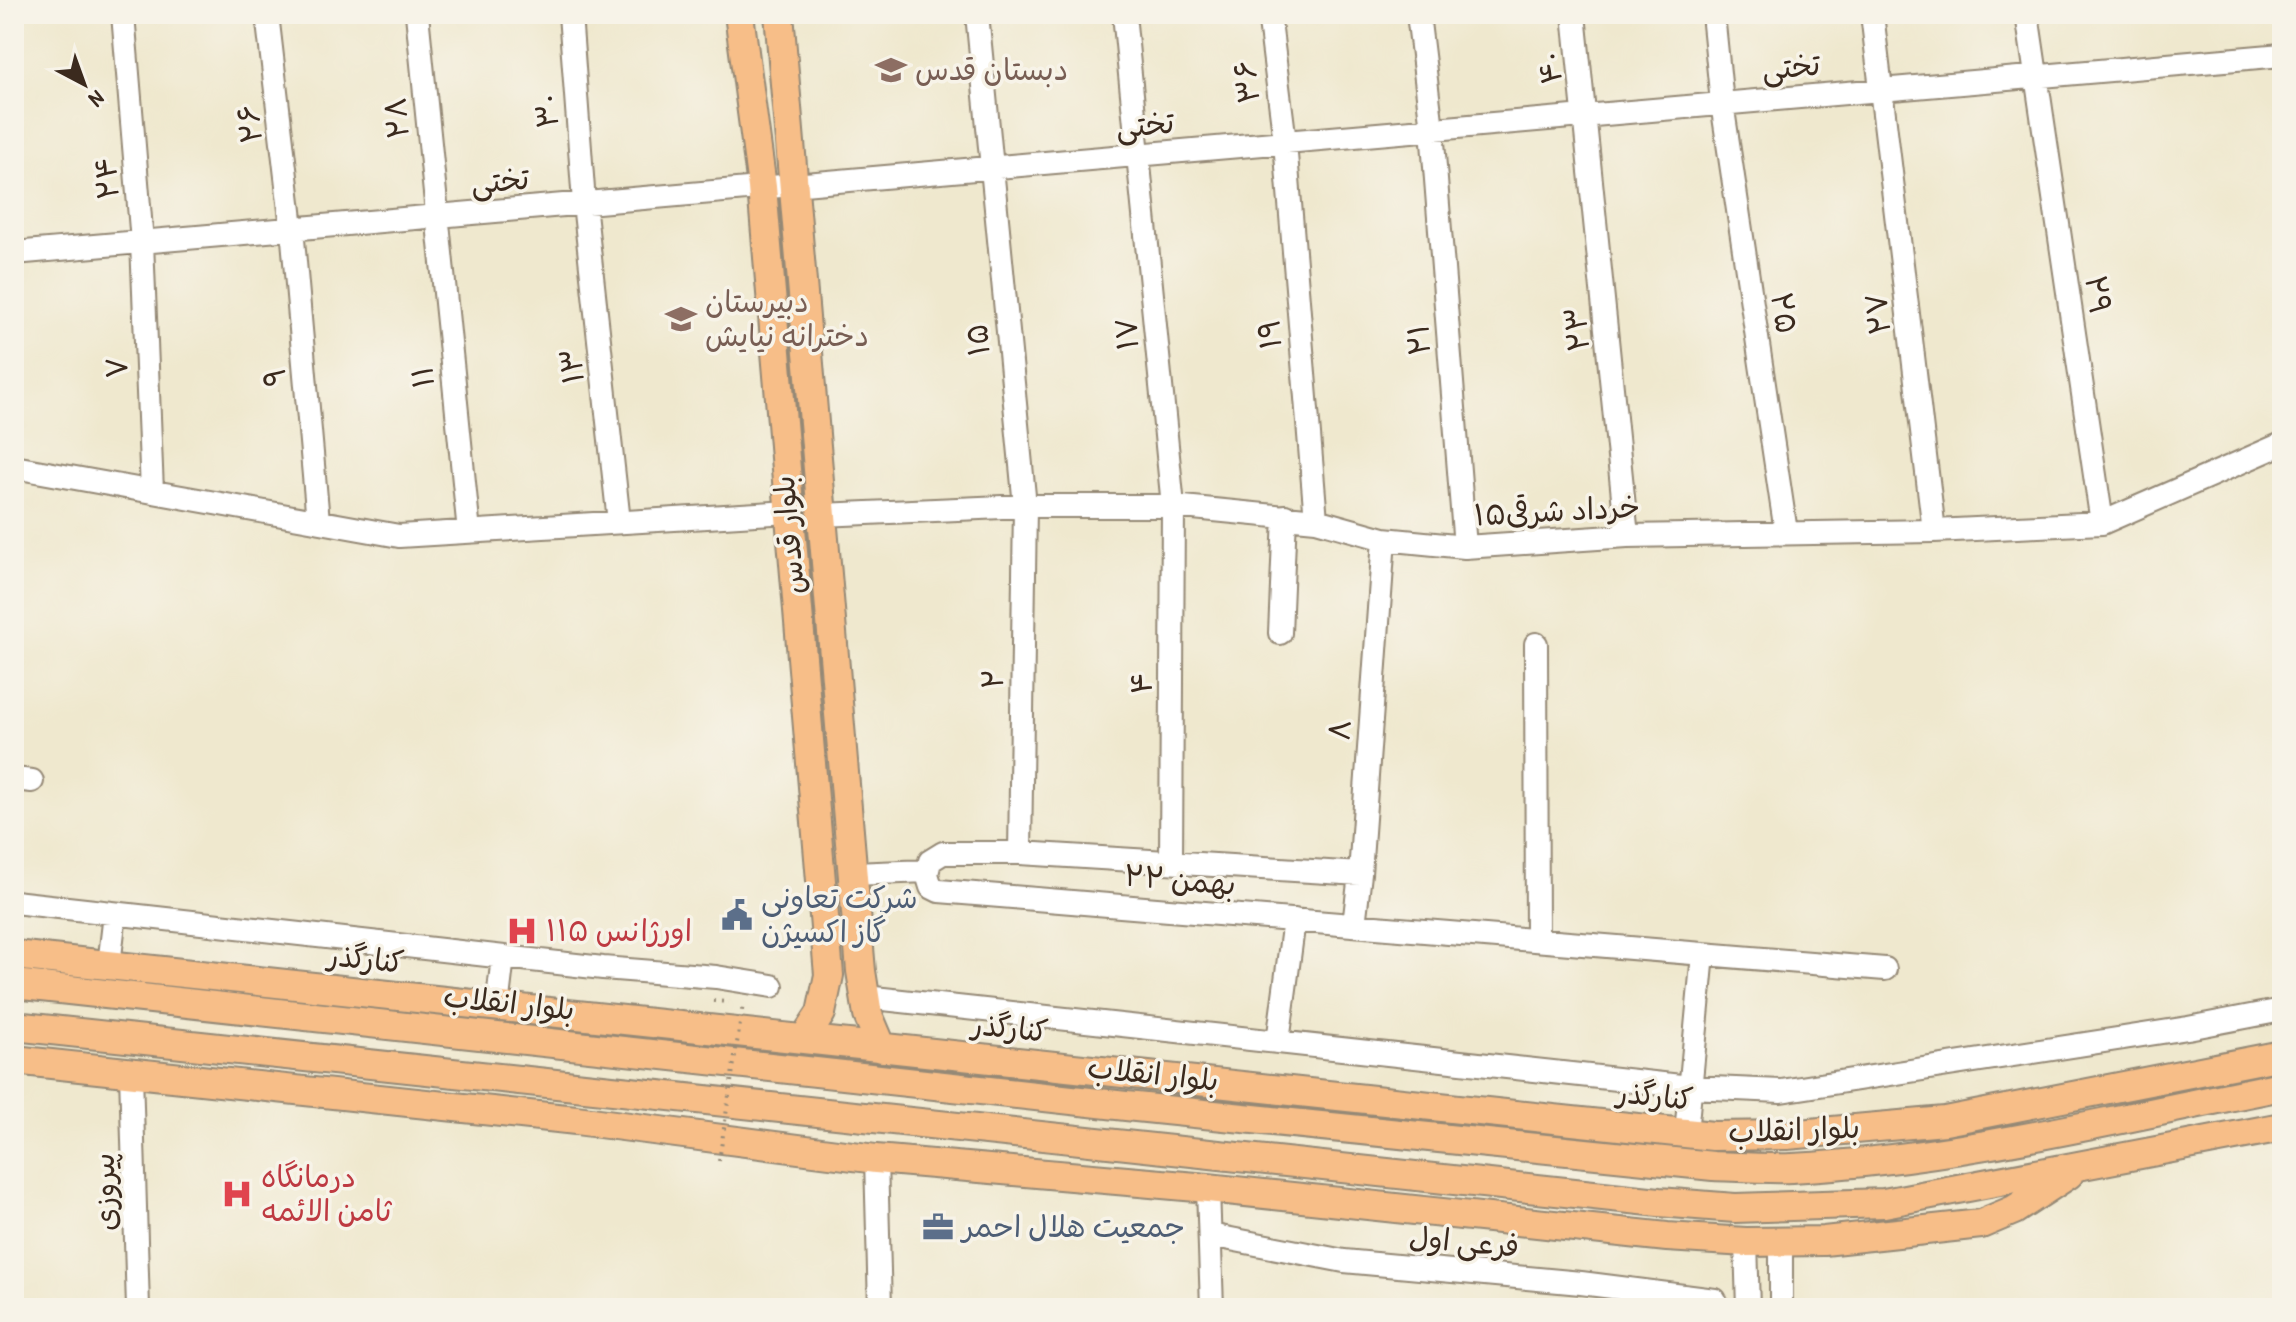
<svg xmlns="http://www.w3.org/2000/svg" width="2296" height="1322" viewBox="0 0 2296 1322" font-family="'Patrick Hand','Playpen Sans Arabic',sans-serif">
<rect width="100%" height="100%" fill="#f7f3e8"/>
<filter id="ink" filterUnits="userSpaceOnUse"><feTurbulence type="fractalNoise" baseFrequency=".0125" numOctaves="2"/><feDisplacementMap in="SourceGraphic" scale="16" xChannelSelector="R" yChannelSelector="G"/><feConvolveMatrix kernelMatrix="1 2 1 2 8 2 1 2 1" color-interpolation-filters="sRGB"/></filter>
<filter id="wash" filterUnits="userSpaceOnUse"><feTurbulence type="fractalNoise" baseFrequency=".006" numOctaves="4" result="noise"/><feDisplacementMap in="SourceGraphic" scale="32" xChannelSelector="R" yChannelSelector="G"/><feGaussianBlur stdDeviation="1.8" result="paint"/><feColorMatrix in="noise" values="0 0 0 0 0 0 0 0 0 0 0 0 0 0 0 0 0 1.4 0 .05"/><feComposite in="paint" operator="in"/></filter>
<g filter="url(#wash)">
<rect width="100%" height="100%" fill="#efe8ce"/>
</g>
<g filter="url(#ink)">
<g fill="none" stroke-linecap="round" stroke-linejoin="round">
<defs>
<path id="minor" d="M 123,14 L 142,242 L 152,492
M 267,14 L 292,228 L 318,521
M 417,14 L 469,532
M 570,14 L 584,203 L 619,522
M 977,14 L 1025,506 L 1020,853
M 1124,14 L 1173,506 L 1171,861
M 1269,14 L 1285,142 L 1316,520
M 1418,14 L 1432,129 L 1465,547
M 1574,14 L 1627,536
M 1713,14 L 1722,103 L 1786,532
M 1872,14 L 1934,531
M 2027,14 L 2102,523
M 14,253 L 2282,55
M 14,467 L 399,536 L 789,512
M 822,515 L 1025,506 L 1173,506 L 1316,520 L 1384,539 L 1465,547 L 1627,536 L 1934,531 L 2102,523 L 2282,444
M 1280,633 L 1285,516
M 1536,644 L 1537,940
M 14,779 L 32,781
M 853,874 L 927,871
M 1360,874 L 1020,853 L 943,853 L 930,861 L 927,874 L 931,887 L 939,891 L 1885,969
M 14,902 L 603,968 L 716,977 L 772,986
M 1354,925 L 1360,874 L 1384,539
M 109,965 L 115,914
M 865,997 L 1690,1087 L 1781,1091 L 2188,1028 L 2282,1010
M 497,1007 L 503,957
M 1278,1042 L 1294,920
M 131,1073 L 138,1308
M 1686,1133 L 1703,954
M 876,1159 L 880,1308
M 1208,1188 L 1212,1308
M 1210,1235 L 1344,1261 L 1581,1283 L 1715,1300
M 1746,1242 L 1748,1308
M 1781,1242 L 1781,1308"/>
<path id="major" d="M 739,14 L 762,187 L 829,975 L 821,1013 L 804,1039
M 779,14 L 861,971 L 868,1015 L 882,1048
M 14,955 L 1713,1136 L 1787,1135 L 1945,1121 L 2282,1055
M 14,984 L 1126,1106 L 1713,1166 C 1739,1167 1766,1169 1792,1168 C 1957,1159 2120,1118 2282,1086
M 14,1026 L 1659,1202 L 1735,1208 L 1884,1203 L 2282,1127
M 14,1060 L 576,1120 L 876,1159 L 1208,1188 L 1667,1237 L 1746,1242 L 1824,1241 L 1981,1224 L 2014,1210 L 2069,1174"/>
</defs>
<use href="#minor" stroke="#958976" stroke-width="26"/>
<use href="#major" stroke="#958976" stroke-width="32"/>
<path stroke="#958976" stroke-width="4" stroke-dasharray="2 6" stroke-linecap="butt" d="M 713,1001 L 729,1002"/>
<use href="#minor" stroke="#fff" stroke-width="22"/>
<use href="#major" stroke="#f7be88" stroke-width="28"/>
<path stroke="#958976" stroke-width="4" stroke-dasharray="2 6" stroke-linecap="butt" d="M 719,1161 L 743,1004"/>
</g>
</g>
<defs>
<symbol id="school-bare" viewBox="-9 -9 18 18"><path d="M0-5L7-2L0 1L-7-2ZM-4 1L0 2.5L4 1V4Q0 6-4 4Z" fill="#8d6e63" stroke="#f7f3e8" stroke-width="2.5" paint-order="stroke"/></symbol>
<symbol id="civic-bare" viewBox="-9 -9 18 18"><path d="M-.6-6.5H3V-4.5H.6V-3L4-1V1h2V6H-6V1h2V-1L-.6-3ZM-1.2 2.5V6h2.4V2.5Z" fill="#5c6f8a" stroke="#f7f3e8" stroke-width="2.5" paint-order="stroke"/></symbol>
<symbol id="hospital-bare" viewBox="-9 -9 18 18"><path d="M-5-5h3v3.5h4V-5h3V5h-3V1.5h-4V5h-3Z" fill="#e0444e" stroke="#f7f3e8" stroke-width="2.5" paint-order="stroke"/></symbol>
<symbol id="office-bare" viewBox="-9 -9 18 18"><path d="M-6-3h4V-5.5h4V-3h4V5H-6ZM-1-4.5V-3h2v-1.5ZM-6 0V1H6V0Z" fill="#5c6f8a" stroke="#f7f3e8" stroke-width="2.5" paint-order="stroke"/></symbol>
</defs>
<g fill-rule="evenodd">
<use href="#school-bare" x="869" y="48" width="44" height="44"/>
<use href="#school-bare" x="659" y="297" width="44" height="44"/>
<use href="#civic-bare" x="715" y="893" width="44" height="44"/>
<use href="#hospital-bare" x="500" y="909" width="44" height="44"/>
<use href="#hospital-bare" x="215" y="1172" width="44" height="44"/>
<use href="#office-bare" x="916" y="1205" width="44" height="44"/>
</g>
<g text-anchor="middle" stroke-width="7" stroke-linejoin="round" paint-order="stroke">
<g font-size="30" fill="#3b2a1e" stroke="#f7f3e8">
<text transform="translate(1791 67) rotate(-5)" y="10">تختی</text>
<text transform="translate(1550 68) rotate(-97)" y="10">۴۰</text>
<text transform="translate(1247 82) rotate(-97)" y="10">۳۶</text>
<text transform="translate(547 111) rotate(-94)" y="10">۳۰</text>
<text transform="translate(397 118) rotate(-95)" y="10">۲۸</text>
<text transform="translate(250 124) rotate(-96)" y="10">۲۶</text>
<text transform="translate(1145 125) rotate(-5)" y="10">تختی</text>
<text transform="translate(107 178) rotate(-95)" y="10">۲۴</text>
<text transform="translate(500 181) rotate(-5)" y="10">تختی</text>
<text transform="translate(2098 295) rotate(82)" y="10">۲۹</text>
<text transform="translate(1784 313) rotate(81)" y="10">۲۵</text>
<text transform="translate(1878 314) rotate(-97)" y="10">۲۷</text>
<text transform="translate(1577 329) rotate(-96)" y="10">۲۳</text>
<text transform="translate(1127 334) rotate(-95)" y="10">۱۷</text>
<text transform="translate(1270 334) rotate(-95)" y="10">۱۹</text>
<text transform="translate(978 340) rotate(-96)" y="10">۱۵</text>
<text transform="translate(1419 340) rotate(-94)" y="10">۲۱</text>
<text transform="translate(572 366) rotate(-96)" y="10">۱۳</text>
<text transform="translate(117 368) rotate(-92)" y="10">۷</text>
<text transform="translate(275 377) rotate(-95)" y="10">۹</text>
<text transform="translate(423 377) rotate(-96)" y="10">۱۱</text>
<text transform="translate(1557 511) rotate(-3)" y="10">۱۵خرداد شرقی</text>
<text transform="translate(789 535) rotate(-95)" y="10">بلوار قدس</text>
<text transform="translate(993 679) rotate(-89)" y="10">۲</text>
<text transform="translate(1142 683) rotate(-90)" y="10">۴</text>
<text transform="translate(1340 730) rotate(-86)" y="10">۸</text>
<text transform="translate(1180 880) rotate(5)" y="10">۲۲ بهمن</text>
<text transform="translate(366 959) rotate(6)" y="10">کنارگذر</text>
<text transform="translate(509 1003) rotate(6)" y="10">بلوار انقلاب</text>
<text transform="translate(1010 1028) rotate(6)" y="10">کنارگذر</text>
<text transform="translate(1153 1074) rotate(6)" y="10">بلوار انقلاب</text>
<text transform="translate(1655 1096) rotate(6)" y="10">کنارگذر</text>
<text transform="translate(1794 1130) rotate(-2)" y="10">بلوار انقلاب</text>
<text transform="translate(105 1192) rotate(-92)" y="10">پیروزی</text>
<text transform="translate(1464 1242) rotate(5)" y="10">فرعی اول</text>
</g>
<g font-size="30" fill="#785e54" stroke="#f7f3e8" text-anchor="start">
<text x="915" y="80">دبستان قدس</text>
<text x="705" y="312">دبیرستان<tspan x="705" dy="34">دخترانه نیایش</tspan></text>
</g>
<g font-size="30" fill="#4e5e75" stroke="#f7f3e8" text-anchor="start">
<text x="761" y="908">شرکت تعاونی<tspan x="761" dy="34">گاز اکسیژن</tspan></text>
<text x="962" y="1237">جمعیت هلال احمر</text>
</g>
<g font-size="30" fill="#be3a42" stroke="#f7f3e8" text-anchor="start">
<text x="546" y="941">اورژانس ۱۱۵</text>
<text x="261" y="1187">درمانگاه<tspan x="261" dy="34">ثامن الائمه</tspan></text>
</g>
</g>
<rect width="2296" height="1322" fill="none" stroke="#f7f3e8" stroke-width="48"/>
<g transform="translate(84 84) rotate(139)" stroke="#f7f3e8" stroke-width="6" paint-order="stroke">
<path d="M0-6L14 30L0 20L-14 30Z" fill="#3b2a1e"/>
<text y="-12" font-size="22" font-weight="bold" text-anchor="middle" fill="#3b2a1e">N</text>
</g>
</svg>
